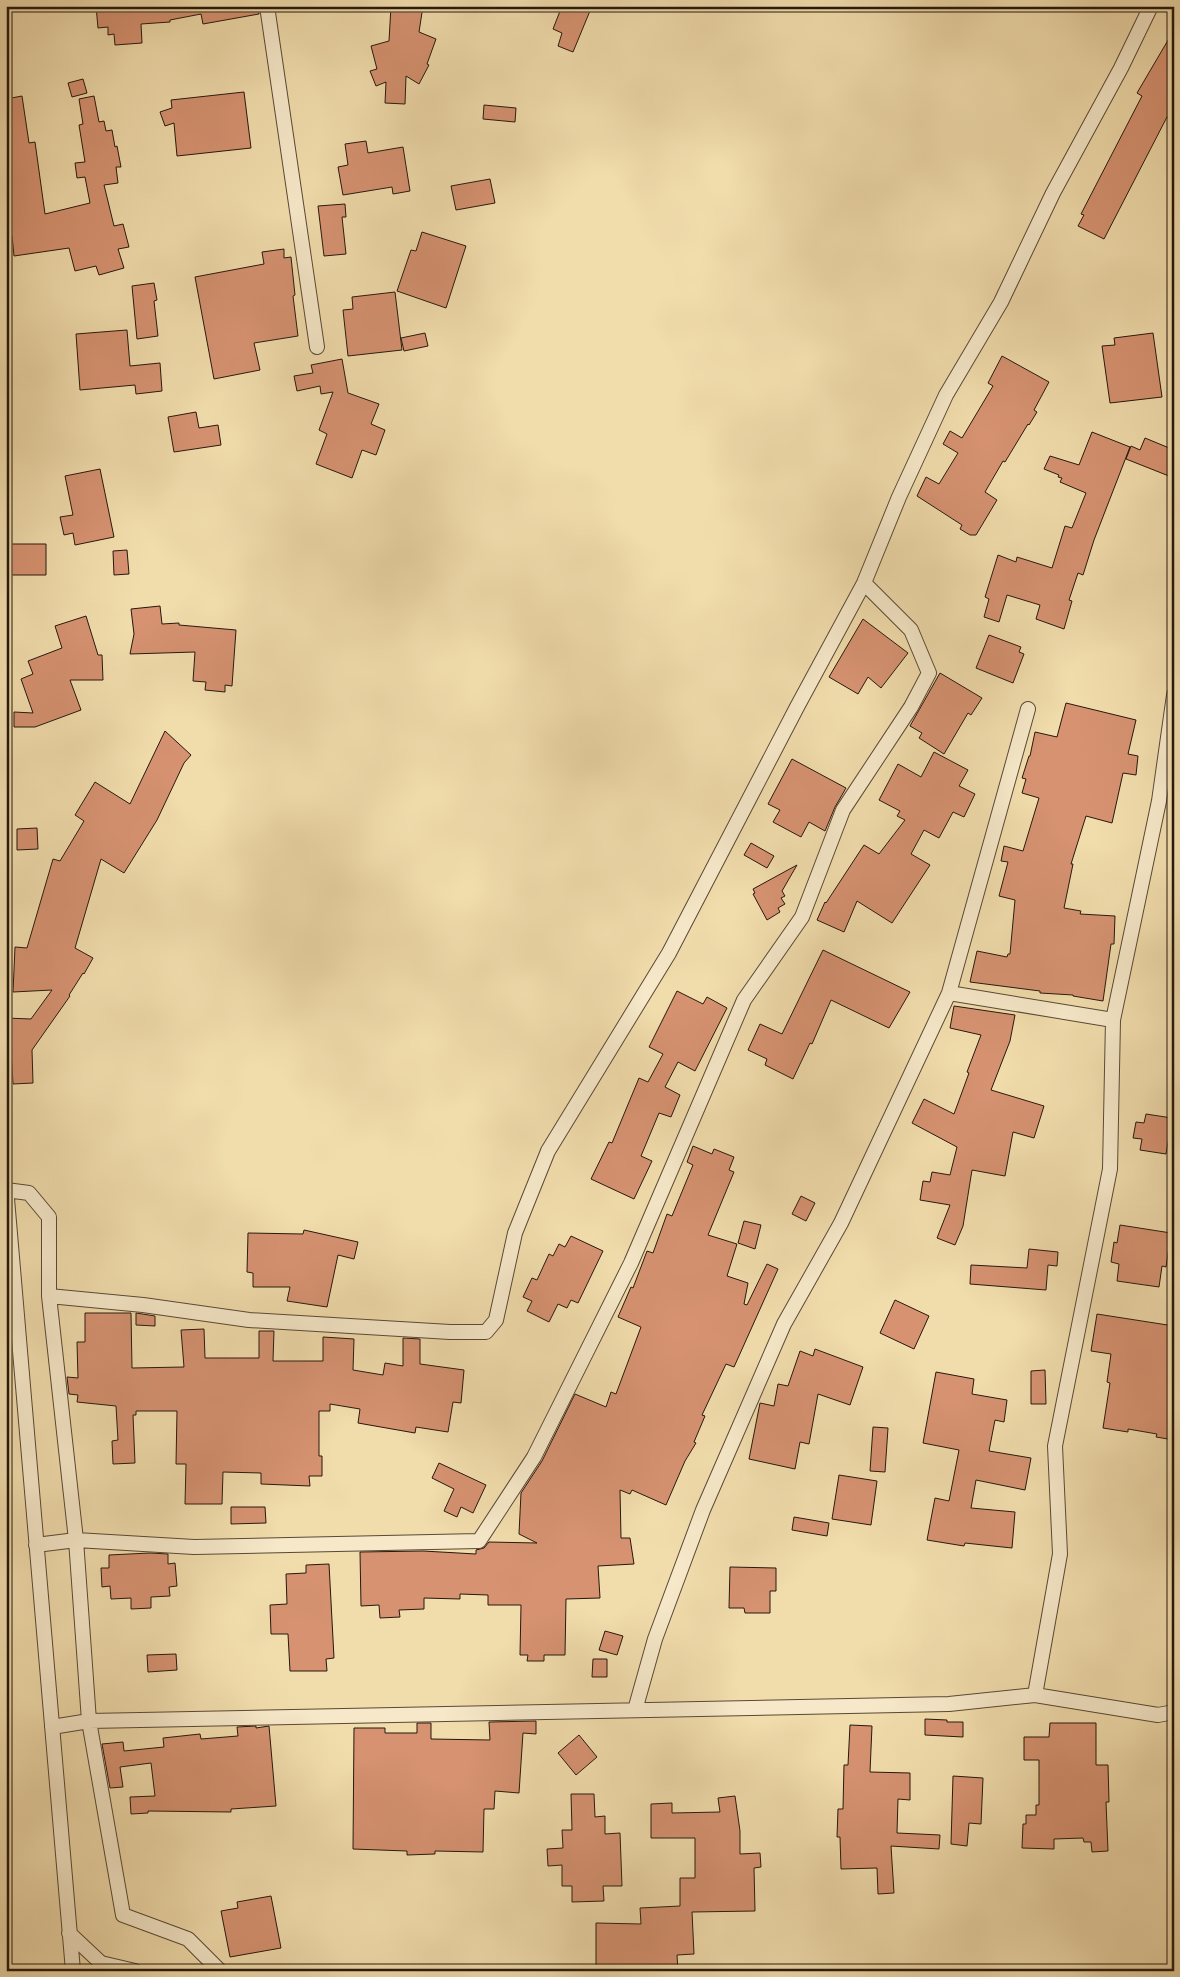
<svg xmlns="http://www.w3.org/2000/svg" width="1180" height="1977" viewBox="0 0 1180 1977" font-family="'Gentium Book Plus',serif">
<rect width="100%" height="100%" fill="#f1dcac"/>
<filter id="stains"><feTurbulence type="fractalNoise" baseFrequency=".004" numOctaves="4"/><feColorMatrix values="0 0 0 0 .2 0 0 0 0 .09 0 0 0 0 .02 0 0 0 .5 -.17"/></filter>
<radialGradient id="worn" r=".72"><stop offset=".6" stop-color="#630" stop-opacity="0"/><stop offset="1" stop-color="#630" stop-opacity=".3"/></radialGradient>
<path fill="#d69271" stroke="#26180d" d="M 96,6 L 258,6 L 259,14 L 203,24 L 201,14 L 170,20 L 170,22 L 141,24 L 142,43 L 115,45 L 114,34 L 108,35 L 108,27 L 98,28 Z
M 391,6 L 423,6 L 419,32 L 436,39 L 427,64 L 429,65 L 419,84 L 406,76 L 405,104 L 385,103 L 386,82 L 376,86 L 370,71 L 377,69 L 371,46 L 389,41 Z
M 562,6 L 592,6 L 573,52 L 558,46 L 562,33 L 553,29 Z
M 1174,30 L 1174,121 L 1167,117 L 1104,239 L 1078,226 L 1084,215 L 1081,214 L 1142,96 L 1137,93 Z
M 83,79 L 87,93 L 72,97 L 68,83 Z
M 244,92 L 251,148 L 177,156 L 174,123 L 165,126 L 160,112 L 172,108 L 171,100 Z
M 22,96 L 29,143 L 35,142 L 45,214 L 90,203 L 85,177 L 77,178 L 75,163 L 85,162 L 79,125 L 83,124 L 79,99 L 94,96 L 99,122 L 104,121 L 106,131 L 112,130 L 115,147 L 117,146 L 121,167 L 116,167 L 118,183 L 104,185 L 114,226 L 123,224 L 129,247 L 118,249 L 124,268 L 99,275 L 96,266 L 75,271 L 69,248 L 14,256 L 12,236 L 6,237 L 6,99 Z
M 484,105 L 516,108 L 515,122 L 483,119 Z
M 366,141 L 368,153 L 403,147 L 410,191 L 393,194 L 392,187 L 343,195 L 338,167 L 348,165 L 345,144 Z
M 490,179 L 495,203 L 456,210 L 451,186 Z
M 345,204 L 346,217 L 342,217 L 346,254 L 324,256 L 318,206 Z
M 422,232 L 466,246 L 446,308 L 397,291 L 411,250 L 416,251 Z
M 284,249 L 284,258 L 291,257 L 295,295 L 293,296 L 298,336 L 254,343 L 260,370 L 214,379 L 195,277 L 264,264 L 262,252 Z
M 154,283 L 157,300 L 154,301 L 158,336 L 137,339 L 132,286 Z
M 395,292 L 402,350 L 348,356 L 343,310 L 353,309 L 352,297 Z
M 127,330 L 130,366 L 160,363 L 162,391 L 136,394 L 135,385 L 80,390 L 76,334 Z
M 425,333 L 428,346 L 404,351 L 401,338 Z
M 1153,333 L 1162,397 L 1110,403 L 1102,346 L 1115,345 L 1114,338 Z
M 1002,356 L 1049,382 L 1034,410 L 1037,412 L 1029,425 L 1028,424 L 1005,462 L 1003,461 L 985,492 L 997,500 L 976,535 L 970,535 L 960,529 L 962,525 L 917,496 L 926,477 L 939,484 L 958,453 L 943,444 L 950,431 L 962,438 L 993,386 L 988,383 Z
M 342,359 L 348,393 L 379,404 L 371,424 L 385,430 L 376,455 L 362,450 L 352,478 L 316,464 L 327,434 L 319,430 L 333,392 L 321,394 L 320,386 L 297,391 L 294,376 L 313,373 L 311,365 Z
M 196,412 L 199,428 L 218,425 L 221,445 L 174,452 L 168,417 Z
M 1092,432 L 1130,447 L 1094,540 L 1083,575 L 1078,573 L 1069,600 L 1072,601 L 1064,629 L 1036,619 L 1040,605 L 1007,595 L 999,622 L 984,617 L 989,599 L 985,597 L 998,555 L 1016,562 L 1017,557 L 1052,568 L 1065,526 L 1072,528 L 1086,493 L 1060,482 L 1062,478 L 1058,477 L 1059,475 L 1044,469 L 1050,456 L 1079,465 Z
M 1145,438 L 1174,450 L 1174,478 L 1126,459 L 1131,446 L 1140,450 Z
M 100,469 L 114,537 L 75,545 L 73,533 L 64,535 L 60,517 L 73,515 L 65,476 Z
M 6,544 L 46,544 L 46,575 L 6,575 Z
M 127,550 L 129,574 L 114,575 L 113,551 Z
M 160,606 L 162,624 L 179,623 L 179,625 L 236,630 L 232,686 L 225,685 L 225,692 L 205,690 L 206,682 L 193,681 L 195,652 L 130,654 L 134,634 L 131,609 Z
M 86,616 L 98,655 L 102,655 L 103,680 L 70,680 L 81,710 L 35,727 L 14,727 L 14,712 L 33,713 L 21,679 L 33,674 L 28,661 L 62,648 L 55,626 Z
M 863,619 L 908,653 L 881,688 L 868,677 L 858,694 L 829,677 Z
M 989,635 L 1021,647 L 1019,652 L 1024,654 L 1013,683 L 976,668 Z
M 940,673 L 982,698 L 971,715 L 968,713 L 944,754 L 919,738 L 922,733 L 910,726 Z
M 1066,703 L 1136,720 L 1128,754 L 1138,756 L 1136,775 L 1123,773 L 1112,823 L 1086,816 L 1071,864 L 1073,864 L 1064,908 L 1081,911 L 1080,914 L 1115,916 L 1114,944 L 1111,944 L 1103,1001 L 1073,996 L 1073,995 L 1040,993 L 1040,991 L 970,982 L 977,951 L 1007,957 L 1008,954 L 1010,954 L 1015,900 L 999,896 L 1008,862 L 1001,861 L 1004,846 L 1023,851 L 1039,798 L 1022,793 L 1026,779 L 1022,778 L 1029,756 L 1030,756 L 1035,732 L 1057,737 Z
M 165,731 L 191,755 L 184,763 L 157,820 L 124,873 L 101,859 L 75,948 L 93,958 L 84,974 L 83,973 L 69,995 L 70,996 L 32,1050 L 33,1083 L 13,1084 L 11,1051 L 6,1050 L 6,1018 L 31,1019 L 52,990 L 13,992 L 15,947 L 27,948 L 53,859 L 60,861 L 84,821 L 75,815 L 95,782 L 130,804 Z
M 934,752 L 968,770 L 959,786 L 975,794 L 964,817 L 953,812 L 939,838 L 924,830 L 911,854 L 930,865 L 892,923 L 857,901 L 844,932 L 817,920 L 825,902 L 826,903 L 864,845 L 879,854 L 905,820 L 897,816 L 900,811 L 879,800 L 898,764 L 921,777 Z
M 792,759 L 846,788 L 835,807 L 825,831 L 809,822 L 801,837 L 773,822 L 780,810 L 768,804 Z
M 37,828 L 38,849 L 17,850 L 17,829 Z
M 751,843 L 774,856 L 767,868 L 744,855 Z
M 797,865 L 782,891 L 785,896 L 781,898 L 785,904 L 778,908 L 780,912 L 767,920 L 753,894 L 755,893 L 753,889 Z
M 823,950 L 910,992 L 889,1028 L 831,1000 L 812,1044 L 810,1043 L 793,1079 L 765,1065 L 767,1059 L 748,1050 L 760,1024 L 782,1034 Z
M 677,991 L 703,1004 L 707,997 L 727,1008 L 695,1071 L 678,1062 L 665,1087 L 680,1095 L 671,1117 L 659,1113 L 641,1156 L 652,1161 L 634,1199 L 591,1179 L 609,1142 L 612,1143 L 639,1078 L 648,1082 L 663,1054 L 649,1047 Z
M 954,1006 L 1015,1015 L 1010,1041 L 991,1090 L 1044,1106 L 1034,1138 L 1013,1132 L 1005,1176 L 972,1170 L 963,1226 L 955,1245 L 937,1238 L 950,1205 L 920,1200 L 923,1181 L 930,1182 L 932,1172 L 950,1175 L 957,1147 L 912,1123 L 924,1099 L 954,1114 L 969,1073 L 967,1072 L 981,1035 L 950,1028 Z
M 1146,1114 L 1172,1118 L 1166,1154 L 1140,1150 L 1142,1139 L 1133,1138 L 1136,1122 L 1144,1123 Z
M 693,1146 L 712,1154 L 714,1149 L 734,1157 L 729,1170 L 734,1172 L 708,1235 L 737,1244 L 727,1276 L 748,1283 L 744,1304 L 747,1305 L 767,1264 L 778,1269 L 734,1367 L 726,1364 L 702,1415 L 705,1416 L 694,1442 L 696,1443 L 685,1461 L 666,1505 L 632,1490 L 630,1494 L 620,1490 L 621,1538 L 630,1538 L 634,1564 L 598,1566 L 600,1598 L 566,1599 L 565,1655 L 544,1655 L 544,1661 L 527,1661 L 528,1655 L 520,1655 L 521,1605 L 488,1605 L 488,1595 L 460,1594 L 460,1599 L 424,1598 L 424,1609 L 399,1610 L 400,1617 L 380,1618 L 379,1605 L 361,1606 L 360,1552 L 423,1551 L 476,1554 L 476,1550 L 484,1548 L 489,1542 L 537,1543 L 519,1534 L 521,1493 L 542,1461 L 575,1394 L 606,1407 L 611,1392 L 616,1394 L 641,1327 L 618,1317 L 631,1287 L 633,1288 L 647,1251 L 653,1253 L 667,1214 L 672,1216 L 693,1165 L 687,1162 Z
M 801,1196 L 815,1203 L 806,1221 L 792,1214 Z
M 744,1221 L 761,1225 L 755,1249 L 738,1243 Z
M 1120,1225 L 1171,1233 L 1166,1267 L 1162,1266 L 1159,1287 L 1117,1281 L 1119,1264 L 1111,1262 L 1114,1242 L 1117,1243 Z
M 304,1230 L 358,1242 L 354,1259 L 338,1255 L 327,1307 L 287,1301 L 290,1287 L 253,1287 L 253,1273 L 247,1272 L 248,1233 L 303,1234 Z
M 571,1236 L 603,1251 L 578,1303 L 571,1300 L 567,1308 L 558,1304 L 549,1322 L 527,1311 L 532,1301 L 523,1297 L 532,1278 L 537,1280 L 549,1254 L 553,1256 L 559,1244 L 565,1247 Z
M 1029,1249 L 1058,1252 L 1057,1266 L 1048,1265 L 1046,1290 L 970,1284 L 971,1265 L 1027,1268 Z
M 895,1300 L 929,1316 L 914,1349 L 880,1333 Z
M 85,1313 L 131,1313 L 132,1368 L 184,1367 L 181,1330 L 204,1329 L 205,1358 L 259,1358 L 259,1331 L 274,1331 L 273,1361 L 323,1361 L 323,1337 L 354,1339 L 353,1370 L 383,1375 L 385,1363 L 403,1366 L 403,1338 L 420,1339 L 420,1364 L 464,1370 L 461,1403 L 453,1402 L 448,1432 L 416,1427 L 415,1433 L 358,1423 L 360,1409 L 330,1404 L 330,1411 L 319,1411 L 319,1456 L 322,1456 L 322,1476 L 309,1476 L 310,1486 L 261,1484 L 261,1473 L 223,1472 L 222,1504 L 185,1504 L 186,1464 L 176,1464 L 177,1411 L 136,1411 L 136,1415 L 133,1415 L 135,1463 L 113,1464 L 112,1441 L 118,1440 L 116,1406 L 77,1402 L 78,1395 L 69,1394 L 67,1377 L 78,1378 L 77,1342 L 85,1342 Z
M 136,1313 L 155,1316 L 155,1326 L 136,1325 Z
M 1097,1314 L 1174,1326 L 1174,1440 L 1156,1437 L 1157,1434 L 1128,1429 L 1128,1432 L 1103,1428 L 1110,1383 L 1107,1382 L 1111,1354 L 1091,1351 Z
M 815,1349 L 863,1367 L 850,1405 L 818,1394 L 809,1444 L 800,1442 L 795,1469 L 749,1459 L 760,1403 L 774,1406 L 778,1384 L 788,1386 L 800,1351 L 813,1356 Z
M 1045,1370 L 1046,1404 L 1031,1404 L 1031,1371 Z
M 936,1372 L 974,1379 L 972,1394 L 1007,1400 L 1004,1422 L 995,1420 L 989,1451 L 1031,1458 L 1025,1490 L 976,1480 L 971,1508 L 1015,1512 L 1012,1548 L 965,1543 L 964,1546 L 927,1540 L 935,1498 L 949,1501 L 959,1450 L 923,1443 Z
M 873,1427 L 888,1428 L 885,1472 L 870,1471 Z
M 439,1463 L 486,1485 L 473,1513 L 461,1507 L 457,1517 L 444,1511 L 454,1489 L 432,1478 Z
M 839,1475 L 877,1481 L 871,1525 L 832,1519 Z
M 231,1507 L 265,1507 L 266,1523 L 231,1524 Z
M 794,1517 L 829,1523 L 827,1536 L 792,1530 Z
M 150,1553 L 168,1554 L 168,1564 L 175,1563 L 177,1586 L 169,1587 L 170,1596 L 151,1597 L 151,1608 L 131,1609 L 131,1598 L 111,1599 L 110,1586 L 102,1587 L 101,1568 L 109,1568 L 109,1555 Z
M 329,1564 L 334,1658 L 326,1659 L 327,1671 L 290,1671 L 288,1634 L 271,1634 L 270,1605 L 287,1604 L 286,1574 L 306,1573 L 306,1565 Z
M 730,1567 L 776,1568 L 776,1591 L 770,1591 L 770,1613 L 745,1613 L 744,1608 L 729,1608 Z
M 605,1631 L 623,1636 L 617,1655 L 599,1650 Z
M 176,1654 L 177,1670 L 148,1672 L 147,1655 Z
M 593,1659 L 607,1659 L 607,1677 L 592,1677 Z
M 925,1719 L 947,1720 L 947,1722 L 963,1722 L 963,1737 L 925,1735 Z
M 536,1721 L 536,1734 L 523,1733 L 519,1793 L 495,1791 L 494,1809 L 484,1809 L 483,1852 L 435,1851 L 435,1854 L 407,1855 L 407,1851 L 353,1849 L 354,1728 L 385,1728 L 385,1733 L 417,1733 L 417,1723 L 431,1723 L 431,1739 L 490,1740 L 489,1722 Z
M 1050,1723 L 1096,1723 L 1096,1765 L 1108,1765 L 1109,1802 L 1106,1802 L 1108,1851 L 1092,1852 L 1091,1842 L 1084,1842 L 1083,1838 L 1054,1839 L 1054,1849 L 1022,1848 L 1023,1824 L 1026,1824 L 1026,1815 L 1036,1815 L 1036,1805 L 1039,1805 L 1039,1760 L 1024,1760 L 1024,1737 L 1049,1737 Z
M 850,1725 L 872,1726 L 870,1772 L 910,1773 L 910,1800 L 898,1799 L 897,1833 L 940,1835 L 939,1849 L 891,1846 L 894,1893 L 878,1894 L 877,1868 L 841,1869 L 840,1837 L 837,1837 L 838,1809 L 843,1809 L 844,1765 L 848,1765 Z
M 256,1726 L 256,1728 L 269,1726 L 276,1806 L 231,1809 L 231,1812 L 148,1811 L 148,1813 L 131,1814 L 130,1797 L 155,1796 L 151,1763 L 120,1767 L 123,1787 L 110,1788 L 102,1744 L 123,1742 L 124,1751 L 164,1747 L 163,1738 L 200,1734 L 201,1739 L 238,1736 L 237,1727 Z
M 579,1735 L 597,1757 L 576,1775 L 558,1753 Z
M 953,1776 L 983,1778 L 981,1824 L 969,1823 L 967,1846 L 951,1844 Z
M 571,1794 L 594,1794 L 595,1817 L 605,1816 L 605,1834 L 620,1833 L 622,1886 L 603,1886 L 604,1901 L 572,1902 L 572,1886 L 562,1886 L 562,1865 L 548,1866 L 547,1849 L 563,1848 L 562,1830 L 572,1830 Z
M 735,1796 L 740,1831 L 740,1854 L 760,1853 L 761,1867 L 754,1868 L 755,1911 L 692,1912 L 694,1954 L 677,1955 L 678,1971 L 596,1969 L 596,1923 L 641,1924 L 640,1908 L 680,1906 L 680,1878 L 695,1878 L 695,1838 L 651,1838 L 651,1804 L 672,1803 L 672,1813 L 720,1812 L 718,1798 Z
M 271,1896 L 281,1948 L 230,1957 L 221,1911 L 238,1908 L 237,1902 Z"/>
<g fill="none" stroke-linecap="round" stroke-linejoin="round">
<defs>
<path id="street" d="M 267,6 L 317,347
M 949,993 L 1113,1020 L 1110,1169 L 1055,1446 L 1060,1554 L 1035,1695
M 1113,1020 L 1159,801 L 1174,695
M 6,1187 L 73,1971
M 6,1190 L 29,1193 L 49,1217 L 49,1296 L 143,1305 L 249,1320 L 450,1332 L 486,1332 L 496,1320 L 515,1233 L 548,1151 L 669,953 L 797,707 L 864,583 L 899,497 L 946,395 L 1001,302 L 1053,193 L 1121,68 L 1151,6
M 49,1296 L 76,1540 L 89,1721 L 123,1915 L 188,1939 L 220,1971
M 36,1545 L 76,1540 L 194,1547 L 479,1541 L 534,1457 L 631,1263 L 744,1000 L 802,917 L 843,810 L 911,707 L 929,673 L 911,630 L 864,583
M 635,1710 L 655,1639 L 703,1510 L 784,1324 L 841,1223 L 949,993 L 1028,709
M 52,1727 L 89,1721 L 949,1704 L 1035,1695 L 1158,1715 L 1174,1712
M 69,1933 L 101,1963 L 135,1971"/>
</defs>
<use href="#street" stroke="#594935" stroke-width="16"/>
<use href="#street" stroke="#f6e8c9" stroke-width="14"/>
</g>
<rect width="1180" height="1977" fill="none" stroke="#f1dcac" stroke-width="25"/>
<rect x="8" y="8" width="1165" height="1962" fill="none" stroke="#26180d" stroke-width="2.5"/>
<rect x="12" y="12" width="1155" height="1952" fill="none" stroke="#26180d"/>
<rect width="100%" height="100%" filter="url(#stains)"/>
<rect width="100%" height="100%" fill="url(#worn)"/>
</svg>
